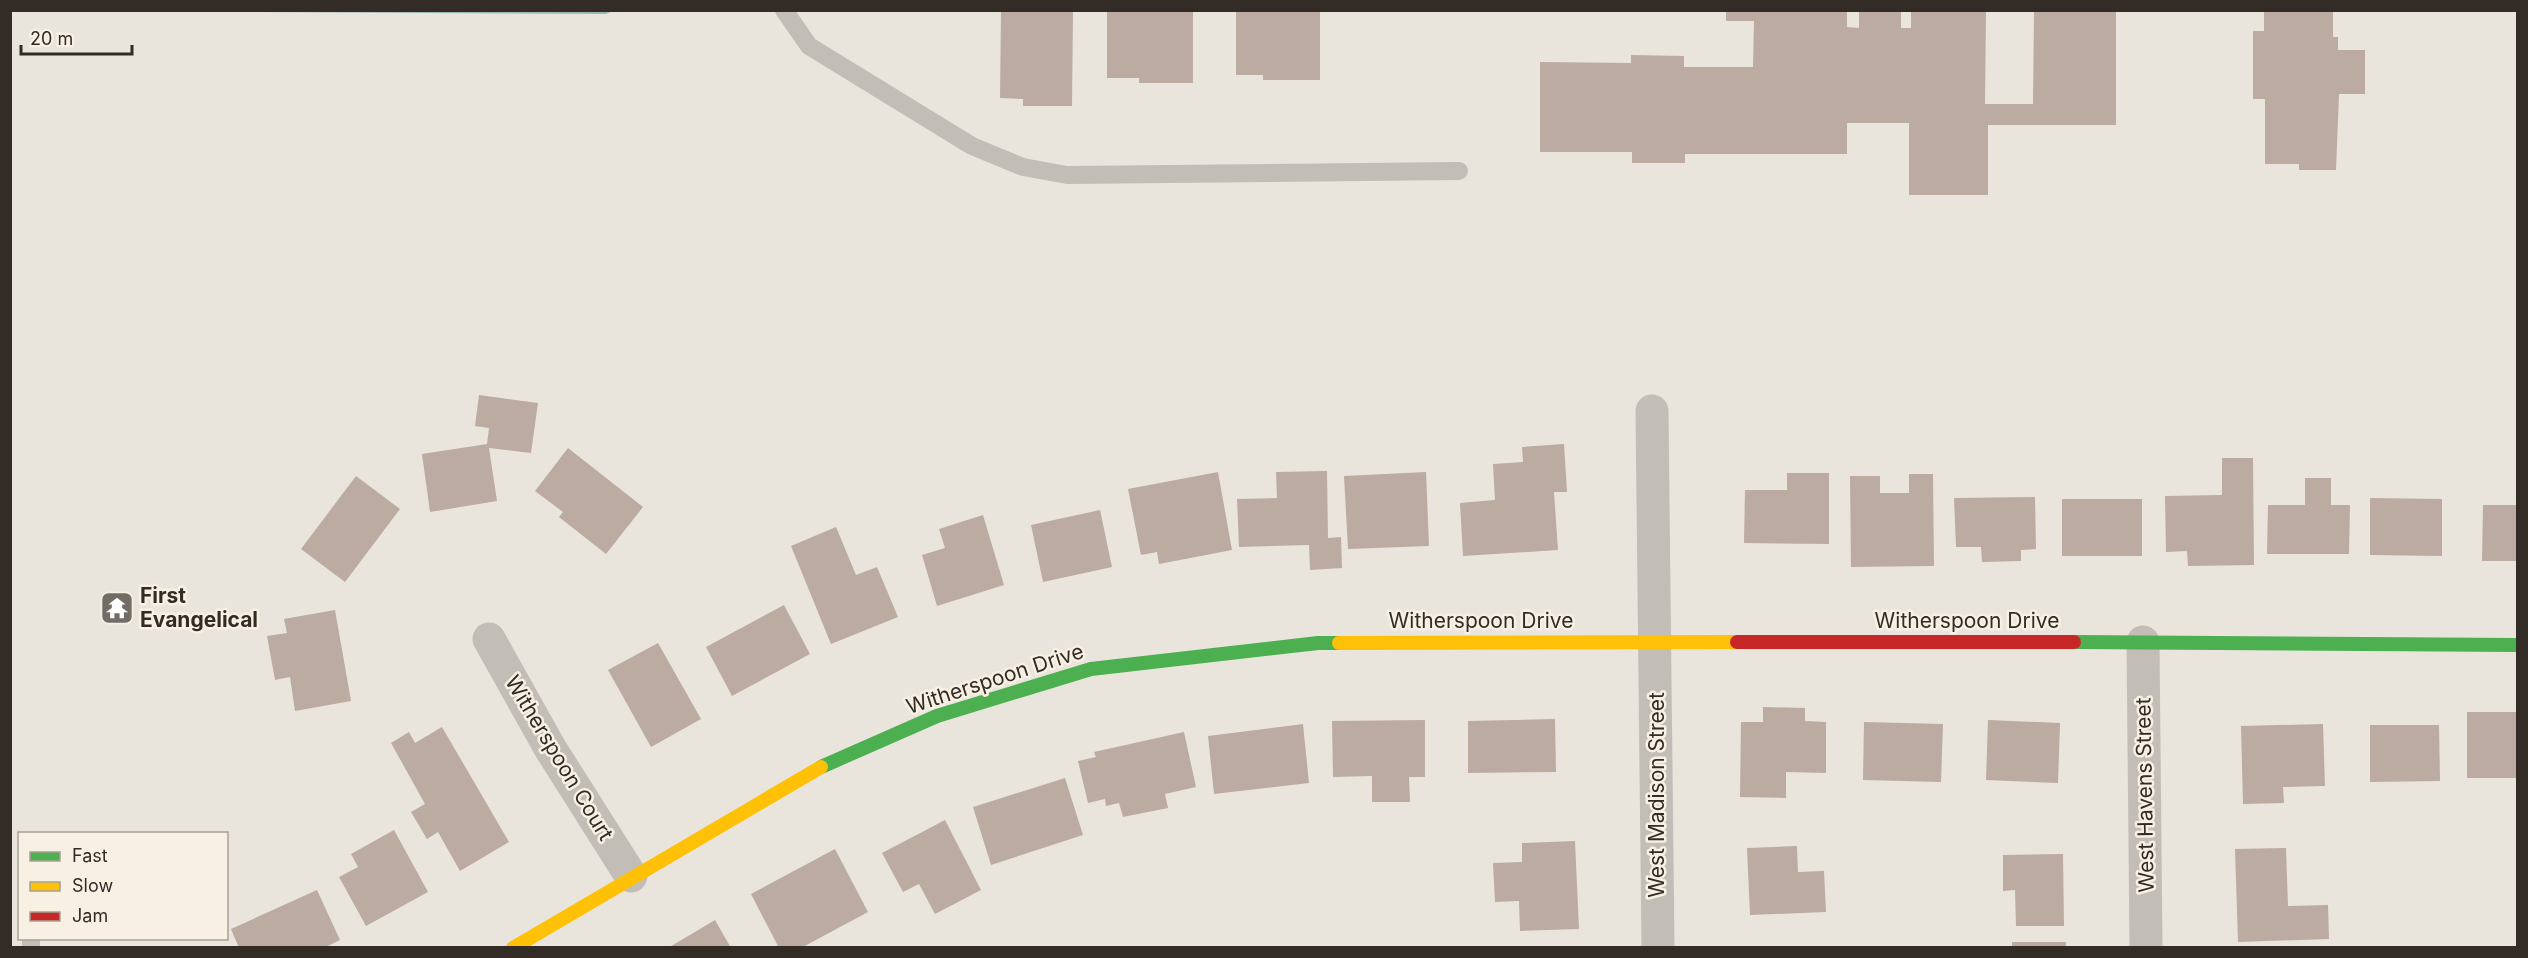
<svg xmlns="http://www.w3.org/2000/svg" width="2528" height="958" viewBox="0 0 2528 958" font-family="Inter,sans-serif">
<rect width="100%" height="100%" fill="#e9e5dd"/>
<path fill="#9bb6b9" d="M 82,11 L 613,11 L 606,14 Z"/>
<path fill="#bbaba0" d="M 1001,10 L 1073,10 L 1072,106 L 1023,106 L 1023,99 L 1000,98 Z
M 1107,10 L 1193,10 L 1193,83 L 1139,83 L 1139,78 L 1107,78 Z
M 1236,10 L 1320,10 L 1320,80 L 1263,80 L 1263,75 L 1236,75 Z
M 1726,10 L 1847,10 L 1847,27 L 1859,28 L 1859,10 L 1901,10 L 1901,28 L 1911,28 L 1911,10 L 1986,10 L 1985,104 L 2033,104 L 2034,10 L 2116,10 L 2116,125 L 1988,125 L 1988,195 L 1909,195 L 1909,123 L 1847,123 L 1847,154 L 1685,154 L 1685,163 L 1632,163 L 1632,152 L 1540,152 L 1540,62 L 1631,63 L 1631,55 L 1684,56 L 1684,67 L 1753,67 L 1754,21 L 1726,21 Z
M 2264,10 L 2333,10 L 2333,37 L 2338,37 L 2338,50 L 2365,50 L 2365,94 L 2339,94 L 2336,170 L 2299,170 L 2299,164 L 2265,164 L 2265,99 L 2253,99 L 2253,31 L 2264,31 Z
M 479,395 L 538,403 L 531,453 L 489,448 L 497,501 L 430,512 L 422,454 L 487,444 L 489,428 L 475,426 Z
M 1564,444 L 1567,492 L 1554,492 L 1558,550 L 1463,556 L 1460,503 L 1495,500 L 1493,464 L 1523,462 L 1522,447 Z
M 568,448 L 643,507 L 606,554 L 559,517 L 563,512 L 535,491 Z
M 2222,458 L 2253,458 L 2254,565 L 2188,566 L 2187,551 L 2166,552 L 2165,496 L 2222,495 Z
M 1327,471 L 1328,538 L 1341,537 L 1342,568 L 1310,570 L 1309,545 L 1239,547 L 1237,499 L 1277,498 L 1276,472 Z
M 1218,472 L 1232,550 L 1159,564 L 1157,552 L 1141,555 L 1128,489 Z
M 1426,472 L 1429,546 L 1348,549 L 1344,476 Z
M 1787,473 L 1829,473 L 1829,544 L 1744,543 L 1745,490 L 1787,490 Z
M 1909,474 L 1933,474 L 1934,566 L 1851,567 L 1850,476 L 1880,476 L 1880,493 L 1909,493 Z
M 356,476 L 400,509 L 345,582 L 301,549 Z
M 2305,478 L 2331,478 L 2331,505 L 2350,505 L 2349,554 L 2267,554 L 2268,505 L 2305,505 Z
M 2035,497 L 2036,549 L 2021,550 L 2021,561 L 1982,562 L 1981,547 L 1956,547 L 1954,498 Z
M 2370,498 L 2442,499 L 2442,556 L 2370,555 Z
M 2062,499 L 2142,499 L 2142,556 L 2062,556 Z
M 2483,505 L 2518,505 L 2518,561 L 2482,561 Z
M 1100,510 L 1112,567 L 1043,582 L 1031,525 Z
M 983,515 L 1004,585 L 937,606 L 922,555 L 945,548 L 939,529 Z
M 836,527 L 856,575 L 877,567 L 898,617 L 831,644 L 791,546 Z
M 784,605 L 810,654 L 732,696 L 706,647 Z
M 335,610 L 351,701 L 295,711 L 290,677 L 275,680 L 267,636 L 287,633 L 284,619 Z
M 658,643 L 701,719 L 651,747 L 608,670 Z
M 1763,707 L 1805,708 L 1805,721 L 1826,722 L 1826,773 L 1786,772 L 1786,798 L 1740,797 L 1741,722 L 1763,722 Z
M 2467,712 L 2518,712 L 2518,778 L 2467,778 Z
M 1555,719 L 1556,772 L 1468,773 L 1468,721 Z
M 1425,720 L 1425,777 L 1409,777 L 1410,802 L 1372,802 L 1372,776 L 1333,777 L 1332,721 Z
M 1988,720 L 2060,723 L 2058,783 L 1986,780 Z
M 1864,722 L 1943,724 L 1941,782 L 1863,780 Z
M 1303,724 L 1309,783 L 1214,794 L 1208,736 Z
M 2323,724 L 2325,786 L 2283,787 L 2284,803 L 2243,804 L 2241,726 Z
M 2370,725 L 2439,725 L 2440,781 L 2370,782 Z
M 442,727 L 509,842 L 460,871 L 438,832 L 427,839 L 411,812 L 425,804 L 391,743 L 409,732 L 415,743 Z
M 1184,732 L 1196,787 L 1165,794 L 1168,808 L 1123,817 L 1119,803 L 1106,806 L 1105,799 L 1088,803 L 1078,761 L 1096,757 L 1094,752 Z
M 1065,778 L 1083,835 L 991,865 L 973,807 Z
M 945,820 L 981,890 L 935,914 L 919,884 L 903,892 L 882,853 Z
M 394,830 L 428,892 L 366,926 L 339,877 L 358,867 L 351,854 Z
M 1575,841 L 1579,929 L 1520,931 L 1519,901 L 1495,902 L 1493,863 L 1522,862 L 1522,843 Z
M 1797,846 L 1798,872 L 1824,871 L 1826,912 L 1750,915 L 1747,848 Z
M 2286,848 L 2288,906 L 2328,905 L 2329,939 L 2238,942 L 2235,849 Z
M 835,849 L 868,912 L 801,948 L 779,948 L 751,894 Z
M 2063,854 L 2064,926 L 2016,926 L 2015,890 L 2003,891 L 2003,855 Z
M 317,890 L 340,940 L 324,948 L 239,948 L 231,929 Z
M 715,920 L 731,948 L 668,948 Z
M 2012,942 L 2066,942 L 2066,948 L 2012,948 Z"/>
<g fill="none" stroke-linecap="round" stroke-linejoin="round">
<path stroke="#c2bdb6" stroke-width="18" d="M 784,10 L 809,46 L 972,146 L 1023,167 L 1067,175 L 1459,171
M 31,938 L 31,948"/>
<path stroke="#c2bdb6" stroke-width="33" d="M 1652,411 L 1658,948
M 489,639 L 550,748 L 631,876
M 2143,642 L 2146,948"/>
<path stroke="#4caf50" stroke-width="14" d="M 2074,642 L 2518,645
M 821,767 L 937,716 L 1091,669 L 1318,643 L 1339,643"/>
<path stroke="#ffc107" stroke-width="14" d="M 1339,643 L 1737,642
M 513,948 L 821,767"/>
<path stroke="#c62828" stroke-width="14" d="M 1737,642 L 2074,642"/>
</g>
<defs>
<symbol id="temple-square" viewBox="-11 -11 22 22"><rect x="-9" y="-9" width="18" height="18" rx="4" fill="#726c66" stroke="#f7f0e3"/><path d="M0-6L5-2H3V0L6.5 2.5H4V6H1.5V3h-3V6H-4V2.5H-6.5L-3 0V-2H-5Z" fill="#fff"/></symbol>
</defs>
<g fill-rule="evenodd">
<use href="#temple-square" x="98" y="589" width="38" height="38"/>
</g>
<g text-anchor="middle" stroke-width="5" stroke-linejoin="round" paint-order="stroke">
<g font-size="21" font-weight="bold" fill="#322b26" stroke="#f7f0e3" text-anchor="start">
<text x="140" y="603">First<tspan x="140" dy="24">Evangelical</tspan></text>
</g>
<g font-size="21" fill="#322b26" stroke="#f7f0e3">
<text x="1481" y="628">Witherspoon Drive</text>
<text x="1967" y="628">Witherspoon Drive</text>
<text transform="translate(995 679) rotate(-18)" y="7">Witherspoon Drive</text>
<text transform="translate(559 758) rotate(59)" y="7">Witherspoon Court</text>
<text transform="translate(1657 795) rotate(-90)" y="7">West Madison Street</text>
<text transform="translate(2145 795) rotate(-91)" y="7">West Havens Street</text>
</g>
</g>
<rect width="2528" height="958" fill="none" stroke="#322b26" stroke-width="24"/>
<rect x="18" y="832" width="210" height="108" fill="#f7f0e3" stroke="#a8a197" stroke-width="1.5"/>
<rect x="30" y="852" width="30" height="9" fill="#4caf50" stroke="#a8a197" stroke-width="1.5"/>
<text x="72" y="862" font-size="18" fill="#322b26">Fast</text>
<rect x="30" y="882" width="30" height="9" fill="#ffc107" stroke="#a8a197" stroke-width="1.5"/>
<text x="72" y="892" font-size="18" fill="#322b26">Slow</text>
<rect x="30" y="912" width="30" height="9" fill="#c62828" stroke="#a8a197" stroke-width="1.5"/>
<text x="72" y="922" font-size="18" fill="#322b26">Jam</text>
<path d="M21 45v9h111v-9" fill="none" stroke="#322b26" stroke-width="3"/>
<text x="30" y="45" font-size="18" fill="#322b26" stroke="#f7f0e3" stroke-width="4.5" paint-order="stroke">20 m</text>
</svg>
